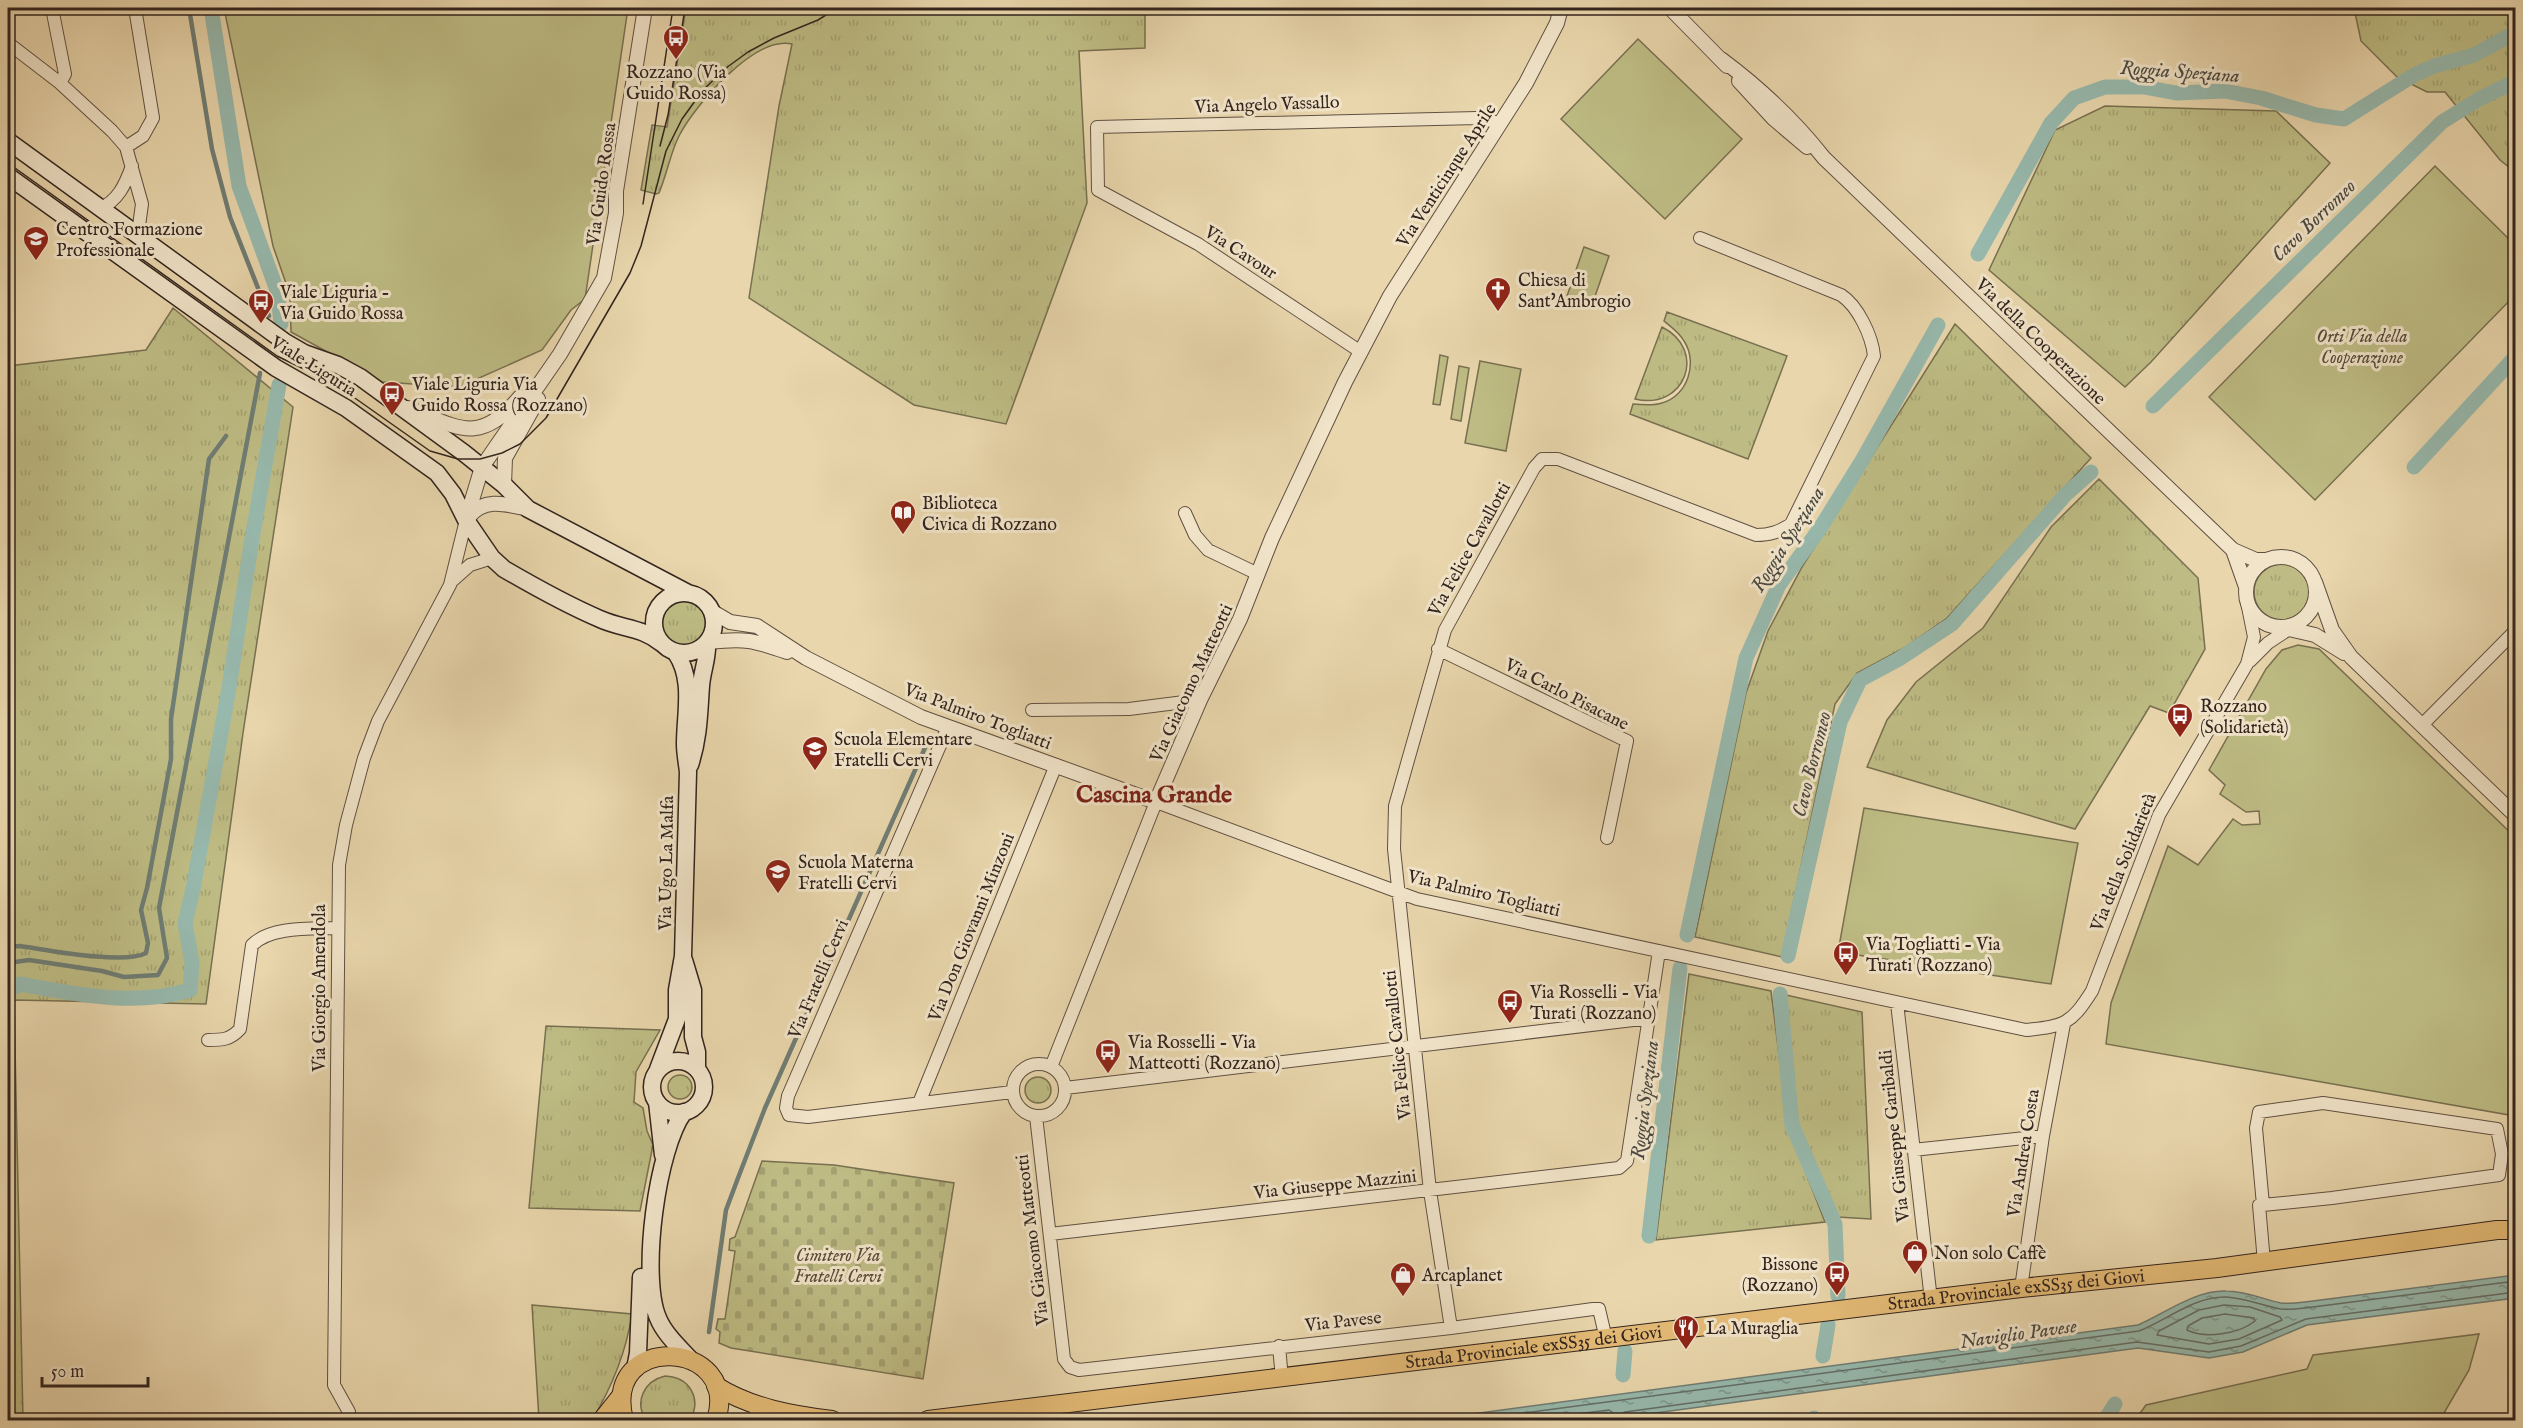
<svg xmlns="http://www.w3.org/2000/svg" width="2523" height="1428" viewBox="0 0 2523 1428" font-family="'IM FELL English',serif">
<defs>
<pattern id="grass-tufts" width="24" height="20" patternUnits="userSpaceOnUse" patternTransform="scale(1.5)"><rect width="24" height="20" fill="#bebc84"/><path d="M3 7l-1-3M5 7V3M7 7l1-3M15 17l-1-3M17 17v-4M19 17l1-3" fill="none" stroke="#a4a172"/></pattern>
<pattern id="cemetery-stones" width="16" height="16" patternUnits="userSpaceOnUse" patternTransform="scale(1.5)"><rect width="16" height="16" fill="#bebc84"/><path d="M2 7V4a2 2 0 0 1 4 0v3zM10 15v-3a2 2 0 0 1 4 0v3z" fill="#a4a172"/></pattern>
<pattern id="water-ripples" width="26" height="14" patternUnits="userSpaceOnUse" patternTransform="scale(1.5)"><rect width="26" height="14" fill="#97b9ad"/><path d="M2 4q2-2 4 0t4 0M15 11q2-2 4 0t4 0" fill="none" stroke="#7c968c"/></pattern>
</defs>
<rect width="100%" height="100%" fill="#e9d6ac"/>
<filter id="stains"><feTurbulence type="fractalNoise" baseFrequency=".00333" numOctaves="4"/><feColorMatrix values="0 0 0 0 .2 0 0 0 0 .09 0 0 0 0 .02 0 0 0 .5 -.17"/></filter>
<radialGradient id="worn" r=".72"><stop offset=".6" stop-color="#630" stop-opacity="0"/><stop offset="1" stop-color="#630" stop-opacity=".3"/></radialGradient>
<path fill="url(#grass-tufts)" stroke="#787051" stroke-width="1.5" d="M 686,8 L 1145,8 L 1145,48 L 1079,51 L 1087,203 L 1006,424 L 914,405 L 749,298 L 779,106 L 792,44 C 755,35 694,106 679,136 C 670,154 667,174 659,193 L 656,194 L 641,190 L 652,125 L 667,127 Z
M 2354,8 L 2515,8 L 2515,172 L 2500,160 L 2445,92 L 2427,92 L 2397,77 L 2361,41 Z
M 2105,106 L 2276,111 L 2330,163 L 2151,362 L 2125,387 L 1989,270 L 2055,130 Z
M 173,308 L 293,407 L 243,733 L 206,1004 L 14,1000 L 23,1420 L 8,1420 L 8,366 L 146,350 Z
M 1667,312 L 1787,356 L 1748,459 L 1630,414 L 1633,404 C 1643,405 1653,406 1662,403 C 1688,396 1698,362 1684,341 C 1679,332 1671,327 1664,321 Z
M 1955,324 L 2091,458 L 1947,618 L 1904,648 L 1857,673 L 1835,704 L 1782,957 L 1695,937 L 1746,693 L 1768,631 L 1802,567 Z
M 1662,327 C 1708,350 1685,411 1635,399 Z
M 2099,479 L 2198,578 L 2205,649 L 2169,713 L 2150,706 L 2075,829 L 1867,767 L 1887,720 L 1916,682 L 1983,628 L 2051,527 Z
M2254 592a28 28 0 1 1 56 0a28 28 0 1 1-56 0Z
M662 623a22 22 0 1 1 44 0a22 22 0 1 1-44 0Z
M 1689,974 L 1771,991 L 1788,1127 L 1825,1222 L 1656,1240 Z
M 1786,995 L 1862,1012 L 1871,1219 L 1837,1217 L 1797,1122 Z
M 546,1026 L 660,1030 L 636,1072 L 634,1102 L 643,1108 L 647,1131 L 653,1145 L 640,1211 L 529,1208 Z
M668 1087a12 12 0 1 1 24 0a12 12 0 1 1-24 0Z
M1025 1090a13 13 0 1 1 26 0a13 13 0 1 1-26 0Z
M 532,1305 L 632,1314 C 626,1353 612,1387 592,1420 L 539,1420 Z
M 665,1376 C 690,1377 702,1399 690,1420 L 646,1420 C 634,1402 644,1381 665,1376 Z"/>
<path fill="url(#cemetery-stones)" stroke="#787051" stroke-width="1.5" d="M 762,1161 L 834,1165 L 954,1183 L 923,1379 L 731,1348 L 719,1343 L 720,1332 L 716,1329 L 718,1319 L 725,1319 L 735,1251 L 729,1250 L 730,1239 L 735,1237 Z"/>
<path fill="#bebc84" stroke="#787051" stroke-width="1.5" d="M 224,8 L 628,8 L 585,299 L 571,310 L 542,350 L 459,387 L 382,382 L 291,332 L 290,295 L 273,246 Z
M 1638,39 L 1742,139 L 1665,219 L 1561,119 Z
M 2435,166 L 2515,245 L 2515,295 L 2315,500 L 2209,397 Z
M 1584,247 L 1609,256 L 1592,305 L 1567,296 Z
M 1440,355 L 1448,357 L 1440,405 L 1433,404 Z
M 1480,361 L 1521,369 L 1506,451 L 1465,443 Z
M 1459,366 L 1469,368 L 1461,421 L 1451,419 Z
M 2298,645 L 2319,649 L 2515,837 L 2515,1116 L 2106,1044 L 2111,1003 L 2168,846 L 2198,865 L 2233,819 L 2242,825 L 2260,824 L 2259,811 L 2246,812 L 2220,794 L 2225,785 L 2209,770 L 2266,669 L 2282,650 Z
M 1864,808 L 2078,843 L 2051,984 L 1838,952 Z
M 2479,1334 L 2469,1370 L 2440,1420 L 2135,1420 L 2146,1405 L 2307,1369 L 2313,1355 Z"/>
<path fill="url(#water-ripples)" stroke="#6f7d74" stroke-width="1.5" d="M 2515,1275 L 2515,1298 L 2307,1325 L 2243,1352 L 2209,1358 L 2138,1348 L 1603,1420 L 1427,1420 L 2138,1325 C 2166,1313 2195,1290 2226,1291 C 2246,1291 2262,1299 2281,1303 C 2289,1304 2297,1303 2305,1302 Z"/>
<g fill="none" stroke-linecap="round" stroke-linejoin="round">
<path stroke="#646e66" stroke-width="1.5" d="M 2224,1305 L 2250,1307 L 2280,1317 L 2282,1320 L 2239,1339 L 2209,1344 L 2157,1335 L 2159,1331 L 2199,1310 Z
M 2225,1314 L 2254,1318 L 2255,1321 C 2239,1334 2205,1339 2187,1330 L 2188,1326 L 2202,1318 Z
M 1472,1420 L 2139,1331 C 2167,1320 2195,1296 2226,1297 C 2246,1298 2263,1306 2281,1309 C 2289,1310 2297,1309 2305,1308 L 2516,1281
M 1528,1420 L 1609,1410 L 1612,1412 L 1611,1420
M 1618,1420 L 1619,1415 L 1625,1412 L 2137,1342 L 2209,1352 L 2241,1346 L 2306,1319 L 2516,1292"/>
<path stroke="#6f7d74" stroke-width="4.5" d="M 189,8 L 212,149 L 230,217 L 269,316
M 8,947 L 20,946 C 48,950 124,965 146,953 L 148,943 L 141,910 L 147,888 L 171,759 L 171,719 L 209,459 L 226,436
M 8,963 L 29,960 L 102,971 L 124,977 L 158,975 L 167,958 L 159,908 L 260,373
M 709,1332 L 726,1210 L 738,1178 L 765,1108 L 928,741"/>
<path stroke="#97b9ad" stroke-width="15" d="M 211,8 L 239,186 L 278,293 L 281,324
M 1978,254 L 2051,123 L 2074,98 L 2105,87 L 2144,87 L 2176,93 L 2225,91 L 2261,98 L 2316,115 L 2344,119 L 2414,75 L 2434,66 L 2474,55 L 2516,32
M 2153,406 L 2442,122 L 2479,99 L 2516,81
M 2414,467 L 2516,356
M 1687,935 L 1746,658 L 1779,585 L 1821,527 L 1863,459 L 1938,325
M 1788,956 L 1840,722 L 1860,680 L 1899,659 L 1952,624 L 2066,494 L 2091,472
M 8,991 L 20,984 C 76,994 133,1007 190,990 L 192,963 L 185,923 L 193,889 L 228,694 L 252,539 L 279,385
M 1780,994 L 1792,1125 L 1835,1224 L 1838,1296
M 1649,1236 L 1680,968
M 1823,1356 L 1828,1325
M 1623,1375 L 1625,1351
M 1812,1420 L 1814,1418
M 2105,1420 L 2115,1404"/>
<defs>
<path id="minor" d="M 52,8 L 65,74 L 60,83
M 8,43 L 60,83 L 112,131 L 126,147 L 142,204 L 139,226 L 134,233
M 126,147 L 143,136 L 153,118 L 135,8
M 99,209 C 118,201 125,185 132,166
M 1361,352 L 1198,244 L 1098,190 L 1097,127 L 1477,118 L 1500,123
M 1185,513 L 1195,535 L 1208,550 L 1258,574
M 452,581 L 470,565 L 492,558
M 1438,649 L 1627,741 L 1607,838
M 2250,661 L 2268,643 L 2301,621
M 1032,710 L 1129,709 L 1200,700
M 2422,725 L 2516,630
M 948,727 L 788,1096 L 786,1108 L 789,1115 L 808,1117 L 1012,1092
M 1897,1003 L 1931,1300
M 208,1040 C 222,1040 230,1040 240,1029 L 252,945 C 271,926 311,929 337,928
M1013 1090a26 26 0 1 1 52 0a26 26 0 1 1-52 0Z
M 1051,1067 L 1156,802 L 1417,899 L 2026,1030 C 2065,1026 2071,1024 2092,991 L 2159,815 L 2247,664 L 2254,637 L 2247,602
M 1065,1088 L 1650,1018
M 919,1103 L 1056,765
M 1036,1116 L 1064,1359 L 1070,1367 L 1079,1370 L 1451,1328 L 1593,1309 L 1599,1309 L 1606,1339
M 1913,1150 L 2043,1136
M 2263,1205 L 2256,1128 L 2259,1112 L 2323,1103 L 2497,1129 L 2502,1154 L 2499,1175 L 2332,1198 L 2263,1205 L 2259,1205 L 2264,1262
M 1050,1234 L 1619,1168 L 1627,1161 L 1659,951
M 2021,1288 L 2043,1136 L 2064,1024
M 1451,1328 L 1430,1191 L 1394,849 L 1395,806 L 1445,630 L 1534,468 L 1542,459 L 1558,459 L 1756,535 C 1770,535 1779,532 1791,524 L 1874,356 C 1872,336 1858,306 1841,295 L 1700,238
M 1279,1346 L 1282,1379
M 349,1412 L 334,1385 L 339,865 L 346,825 L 364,758 L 378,721 L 450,585 L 466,520"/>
<path id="tertiary" d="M 1670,8 L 1727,66
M 1721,59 C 1760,88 1794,120 1824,158 L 2233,550 L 2256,560 L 2266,560
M 1739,81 L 1774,119 L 1807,147
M 408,408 C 459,428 479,446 520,397
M 504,485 L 505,458 L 538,399
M 468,518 C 483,497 506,504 528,509
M 466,520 L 482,467 L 560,354 L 604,278 L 616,213 L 616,191 L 645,8
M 2233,550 L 2246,587
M2246 592a35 35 0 1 1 70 0a35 35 0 1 1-70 0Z
M 2315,582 L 2332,630 L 2351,657 L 2516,816
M 713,612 L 730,622 L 757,626 L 806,658 L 921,717 L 1156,802 L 1200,700 L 1240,619 L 1272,538 L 1345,382 L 1390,296 L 1526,83 L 1557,23 L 1561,8
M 2285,628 L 2315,635 L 2344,653
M 709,642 C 745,638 753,640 787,652"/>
<path id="secondary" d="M 8,141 L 285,342 L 304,353 L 338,365 L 360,377 L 464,453 L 504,485 L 528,509 L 688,593
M 8,176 L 276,368 L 346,408 L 437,473 L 453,494 L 466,520 L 492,558 L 504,569 C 535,587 567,605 600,619 C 622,629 642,627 661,643
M654 623a30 30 0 1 1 60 0a30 30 0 1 1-60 0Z
M 690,765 C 699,738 699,713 701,686 C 702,671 708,658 707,644
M 684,960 L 693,990 L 693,1037 L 697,1052 L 697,1068
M652 1087a26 26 0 1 1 52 0a26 26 0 1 1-52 0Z
M 658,1069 L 677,1019 L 677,990 L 683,956 L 688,772 C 687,763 685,753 685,744 C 685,713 694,680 676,653
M 657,1102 L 663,1155
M 684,1112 C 657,1148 640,1276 658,1318 C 664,1333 678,1346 689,1358
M 635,1369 L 638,1353 L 641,1277"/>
<g id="primary">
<path d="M 716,1386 C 751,1408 792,1415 832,1420"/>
<path d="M 602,1420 L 621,1396"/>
<path d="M 624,1420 C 601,1330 742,1340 716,1420"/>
<path d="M 755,1420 L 784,1416"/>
<path id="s1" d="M 928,1420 L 2021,1288 L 2217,1268 L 2497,1230 L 2516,1230"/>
</g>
</defs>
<use href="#minor" stroke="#605042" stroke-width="14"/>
<use href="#tertiary" stroke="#605042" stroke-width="16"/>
<use href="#secondary" stroke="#32241e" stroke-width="19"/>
<use href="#primary" stroke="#32241e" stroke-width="20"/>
<use href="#minor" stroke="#f1e4c9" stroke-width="12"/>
<use href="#tertiary" stroke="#f1e4c9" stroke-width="14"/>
<use href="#secondary" stroke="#f1e4c9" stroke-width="16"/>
<use href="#primary" stroke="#e4bb76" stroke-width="18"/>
<path stroke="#32241e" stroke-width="1.5" d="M 660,146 L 668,115 L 685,8
M 8,163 L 277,356 L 335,384 L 430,451 L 458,459 L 480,459 L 502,453 L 520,444 L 546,418 L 630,273 L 641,246 L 666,151 L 682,119 L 703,90 L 726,68 L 748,52 L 774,38 L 818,20 L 837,8
M 643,204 L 673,8"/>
</g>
<defs>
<symbol id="bus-pin" viewBox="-11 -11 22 30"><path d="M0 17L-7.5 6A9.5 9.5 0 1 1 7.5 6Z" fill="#8f2418" stroke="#f1e4c9"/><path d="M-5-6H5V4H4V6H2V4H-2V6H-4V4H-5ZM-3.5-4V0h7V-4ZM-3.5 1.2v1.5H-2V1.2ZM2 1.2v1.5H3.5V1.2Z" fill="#fff"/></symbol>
<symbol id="school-pin" viewBox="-11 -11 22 30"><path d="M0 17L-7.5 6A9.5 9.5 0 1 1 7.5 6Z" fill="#8f2418" stroke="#f1e4c9"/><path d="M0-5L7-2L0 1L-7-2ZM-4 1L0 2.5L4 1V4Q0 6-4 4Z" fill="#fff"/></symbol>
<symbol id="church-pin" viewBox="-11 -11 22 30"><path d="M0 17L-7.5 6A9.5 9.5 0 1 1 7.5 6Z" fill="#8f2418" stroke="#f1e4c9"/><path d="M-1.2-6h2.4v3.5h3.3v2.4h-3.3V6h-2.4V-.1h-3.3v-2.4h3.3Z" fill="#fff"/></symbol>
<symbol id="library-pin" viewBox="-11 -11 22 30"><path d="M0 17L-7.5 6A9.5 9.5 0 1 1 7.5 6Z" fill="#8f2418" stroke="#f1e4c9"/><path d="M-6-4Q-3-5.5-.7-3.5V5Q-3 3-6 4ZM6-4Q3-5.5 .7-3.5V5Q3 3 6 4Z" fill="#fff"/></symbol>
<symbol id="shop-pin" viewBox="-11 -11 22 30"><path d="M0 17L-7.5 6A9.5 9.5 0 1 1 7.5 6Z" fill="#8f2418" stroke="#f1e4c9"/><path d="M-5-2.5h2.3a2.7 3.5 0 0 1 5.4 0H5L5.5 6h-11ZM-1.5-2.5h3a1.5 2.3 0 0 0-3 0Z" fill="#fff"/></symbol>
<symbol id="restaurant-pin" viewBox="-11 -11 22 30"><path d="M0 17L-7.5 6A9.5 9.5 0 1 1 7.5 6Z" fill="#8f2418" stroke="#f1e4c9"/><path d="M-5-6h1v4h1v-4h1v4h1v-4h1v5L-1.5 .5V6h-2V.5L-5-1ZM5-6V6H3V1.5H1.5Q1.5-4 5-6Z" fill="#fff"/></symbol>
</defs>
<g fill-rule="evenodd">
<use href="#bus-pin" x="661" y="23" width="30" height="40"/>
<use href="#school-pin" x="21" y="224" width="30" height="40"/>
<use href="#church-pin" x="1483" y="275" width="30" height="40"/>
<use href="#bus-pin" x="246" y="287" width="30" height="40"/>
<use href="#bus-pin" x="377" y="379" width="30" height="40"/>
<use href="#library-pin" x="888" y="498" width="30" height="40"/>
<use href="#bus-pin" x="2165" y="701" width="30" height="40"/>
<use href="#school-pin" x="800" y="734" width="30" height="40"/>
<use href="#school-pin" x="763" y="857" width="30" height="40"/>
<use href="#bus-pin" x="1831" y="939" width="30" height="40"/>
<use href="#bus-pin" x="1495" y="987" width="30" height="40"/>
<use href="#bus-pin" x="1093" y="1037" width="30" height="40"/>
<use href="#shop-pin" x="1900" y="1238" width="30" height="40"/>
<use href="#bus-pin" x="1822" y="1259" width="30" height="40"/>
<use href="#shop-pin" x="1388" y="1260" width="30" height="40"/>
<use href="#restaurant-pin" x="1671" y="1313" width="30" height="40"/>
</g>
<g text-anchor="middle" stroke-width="6" stroke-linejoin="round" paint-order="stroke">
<g font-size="18" fill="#32241e" stroke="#f1e4c9" text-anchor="start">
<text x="676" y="78" text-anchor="middle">Rozzano (Via<tspan x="676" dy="21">Guido Rossa)</tspan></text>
<text x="56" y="235">Centro Formazione<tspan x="56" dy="21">Professionale</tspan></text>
<text x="1518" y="286">Chiesa di<tspan x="1518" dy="21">Sant'Ambrogio</tspan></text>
<text x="280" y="298">Viale Liguria -<tspan x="280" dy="21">Via Guido Rossa</tspan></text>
<text x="412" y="390">Viale Liguria Via<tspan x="412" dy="21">Guido Rossa (Rozzano)</tspan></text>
<text x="922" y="509">Biblioteca<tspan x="922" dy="21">Civica di Rozzano</tspan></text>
<text x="2200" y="712">Rozzano<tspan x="2200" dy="21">(Solidarietà)</tspan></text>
<text x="834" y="745">Scuola Elementare<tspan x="834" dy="21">Fratelli Cervi</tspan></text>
<text x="798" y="868">Scuola Materna<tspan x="798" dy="21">Fratelli Cervi</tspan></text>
<text x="1866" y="950">Via Togliatti - Via<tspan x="1866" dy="21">Turati (Rozzano)</tspan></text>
<text x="1530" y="998">Via Rosselli - Via<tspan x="1530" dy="21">Turati (Rozzano)</tspan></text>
<text x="1128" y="1048">Via Rosselli - Via<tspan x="1128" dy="21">Matteotti (Rozzano)</tspan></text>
<text x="1934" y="1259">Non solo Caffè</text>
<text x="1818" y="1270" text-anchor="end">Bissone<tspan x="1818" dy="21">(Rozzano)</tspan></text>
<text x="1422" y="1281">Arcaplanet</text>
<text x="1706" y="1334">La Muraglia</text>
</g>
<g font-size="18" fill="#32241e" stroke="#f1e4c9">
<text transform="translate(1267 104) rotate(-2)" y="6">Via Angelo Vassallo</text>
<text transform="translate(1446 175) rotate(-57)" y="6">Via Venticinque Aprile</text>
<text transform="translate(601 184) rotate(-82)" y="6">Via Guido Rossa</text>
<text transform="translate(1241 252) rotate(33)" y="6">Via Cavour</text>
<text transform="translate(2041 341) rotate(44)" y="6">Via della Cooperazione</text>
<text transform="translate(314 366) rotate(32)" y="6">Viale Liguria</text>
<text transform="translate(1469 549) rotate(-61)" y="6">Via Felice Cavallotti</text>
<text transform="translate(1191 683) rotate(-65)" y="6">Via Giacomo Matteotti</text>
<text transform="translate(1567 694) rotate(27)" y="6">Via Carlo Pisacane</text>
<text transform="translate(978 716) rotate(21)" y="6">Via Palmiro Togliatti</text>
<text transform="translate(2123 862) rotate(-68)" y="6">Via della Solidarietà</text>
<text transform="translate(666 863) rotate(-89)" y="6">Via Ugo La Malfa</text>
<text transform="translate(1484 893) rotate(13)" y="6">Via Palmiro Togliatti</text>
<text transform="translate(971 927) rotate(-68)" y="6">Via Don Giovanni Minzoni</text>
<text transform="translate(818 979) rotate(-67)" y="6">Via Fratelli Cervi</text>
<text transform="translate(319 988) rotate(-90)" y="6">Via Giorgio Amendola</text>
<text transform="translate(1397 1045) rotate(-96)" y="6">Via Felice Cavallotti</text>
<text transform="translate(1894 1136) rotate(-96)" y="6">Via Giuseppe Garibaldi</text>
<text transform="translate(2023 1153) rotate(-81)" y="6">Via Andrea Costa</text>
<text transform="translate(1335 1184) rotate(-6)" y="6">Via Giuseppe Mazzini</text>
<text transform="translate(1032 1240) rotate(-97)" y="6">Via Giacomo Matteotti</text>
<text dy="6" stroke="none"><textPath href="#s1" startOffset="1096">Strada Provinciale exSS35 dei Giovi</textPath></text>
<text transform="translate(1343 1321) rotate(-6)" y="6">Via Pavese</text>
<text dy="6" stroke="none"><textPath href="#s1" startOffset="610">Strada Provinciale exSS35 dei Giovi</textPath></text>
</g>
<g font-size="18" font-style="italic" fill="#554a38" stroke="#f1e4c9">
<text x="2362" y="342">Orti Via della<tspan x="2362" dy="21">Cooperazione</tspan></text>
<text x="838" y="1261">Cimitero Via<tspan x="838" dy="21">Fratelli Cervi</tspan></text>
</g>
<g font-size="20" font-style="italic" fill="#4b4942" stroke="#f1e4c9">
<text transform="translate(2180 71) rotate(4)" y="7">Roggia Speziana</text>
<text transform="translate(2313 220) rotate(-44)" y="7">Cavo Borromeo</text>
<text transform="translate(1787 539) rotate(-58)" y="7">Roggia Speziana</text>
<text transform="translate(1811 764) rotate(-76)" y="7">Cavo Borromeo</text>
<text transform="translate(1644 1100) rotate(-83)" y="7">Roggia Speziana</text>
<text transform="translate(2018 1333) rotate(-8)" y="7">Naviglio Pavese</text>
</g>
<g font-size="24" font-weight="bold" fill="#7a1f14" stroke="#f1e4c9">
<text x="1154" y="802">Cascina Grande</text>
</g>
</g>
<rect width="2523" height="1428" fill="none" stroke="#e9d6ac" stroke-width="30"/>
<rect x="9" y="9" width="2505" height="1410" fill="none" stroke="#32241e" stroke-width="3"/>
<rect x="15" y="15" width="2493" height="1398" fill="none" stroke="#32241e" stroke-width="1.5"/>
<path d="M42 1377v9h106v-9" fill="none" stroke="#32241e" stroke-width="3"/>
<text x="51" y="1377" font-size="18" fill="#32241e" stroke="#f1e4c9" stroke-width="4.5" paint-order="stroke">50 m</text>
<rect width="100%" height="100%" filter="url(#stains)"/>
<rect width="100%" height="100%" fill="url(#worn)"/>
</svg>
